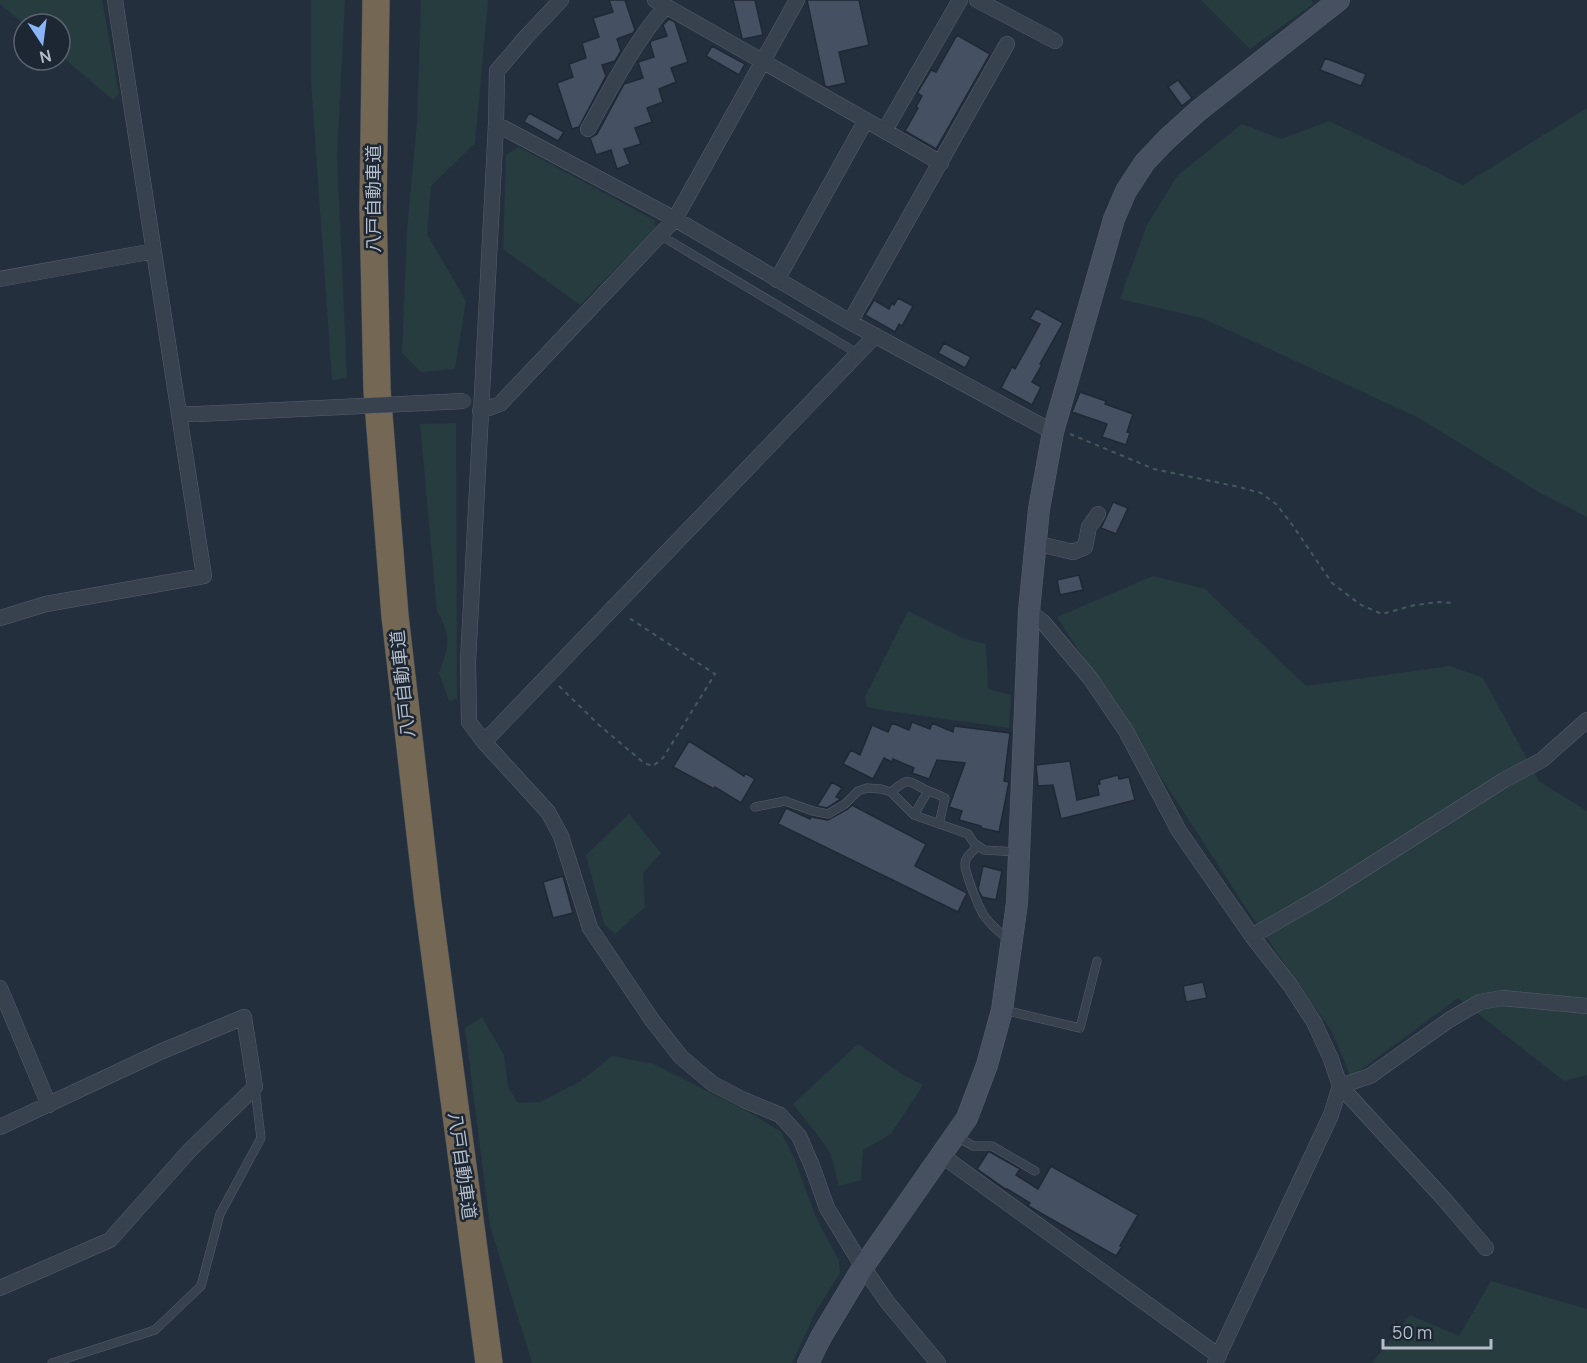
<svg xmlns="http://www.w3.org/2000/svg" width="1587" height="1363" viewBox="0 0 1587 1363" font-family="Manrope,'Noto Sans JP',sans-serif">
<rect width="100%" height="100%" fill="#242f3e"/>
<path fill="#263c3f" d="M 0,0 L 102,0 L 119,94 L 113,100 L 60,55 L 60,24 L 24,24 L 0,4 Z
M 311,0 L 345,0 L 337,157 L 347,378 L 332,380 L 311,81 Z
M 421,0 L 488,0 L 475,143 L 431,186 L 427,234 L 466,301 L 455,369 L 421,372 L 402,353 L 407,230 L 417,123 Z
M 1201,0 L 1312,0 L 1313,4 L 1250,49 Z
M 1587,108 L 1587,517 L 1542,494 L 1419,418 L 1202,318 L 1120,299 L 1146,227 L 1177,176 L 1242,124 L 1281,139 L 1329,121 L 1463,185 Z
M 519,147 L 654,220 L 656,228 L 580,305 L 503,249 L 506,155 Z
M 456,423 L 457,699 L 449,701 L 439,673 C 449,646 452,636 437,611 L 420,424 Z
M 1153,576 L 1205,589 L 1306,686 L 1450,666 L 1483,678 L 1539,781 L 1587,811 L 1587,1075 L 1564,1081 L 1458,998 L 1351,1077 L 1332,1032 L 1246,908 L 1057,617 Z
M 908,611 L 965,639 L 986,644 L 988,689 L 1011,695 L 1009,728 L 888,711 L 867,707 L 865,697 Z
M 629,814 L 661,853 L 643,873 L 645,907 L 615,934 L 604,924 L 586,855 Z
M 482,1017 L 504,1055 L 508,1087 L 518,1103 L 540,1102 L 581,1081 L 612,1056 L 654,1064 L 754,1115 L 781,1132 L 795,1160 L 815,1215 L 839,1261 L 840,1273 L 816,1311 L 792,1363 L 532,1363 L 490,1226 L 465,1028 Z
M 858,1044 L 903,1075 L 923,1085 L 891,1134 L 863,1150 L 861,1180 L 839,1186 L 831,1155 L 822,1141 L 793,1104 Z
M 1491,1281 L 1587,1309 L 1587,1363 L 1372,1363 L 1410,1315 L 1459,1336 Z"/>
<path fill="#455162" stroke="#1f2835" stroke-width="1.5" d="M 609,0 L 625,0 L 635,30 L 633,33 L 617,39 L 621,51 L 615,61 L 602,65 L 606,76 L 579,127 L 572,129 L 557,83 L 573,77 L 569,64 L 586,58 L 582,43 L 599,37 L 593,18 L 613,12 Z
M 733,0 L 755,0 L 763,35 L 743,39 L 742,38 Z
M 807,0 L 859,0 L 869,45 L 839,52 L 846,83 L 828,87 L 825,86 Z
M 669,19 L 675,22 L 688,62 L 671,68 L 676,82 L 659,89 L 663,102 L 647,108 L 652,122 L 635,128 L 641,144 L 624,149 L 630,164 L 617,169 L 611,150 L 596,155 L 590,138 L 597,134 L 624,84 L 643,78 L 638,62 L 654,57 L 650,43 L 651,41 L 667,36 L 663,25 Z
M 957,35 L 990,54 L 936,149 L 905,131 L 918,108 L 916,107 L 922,96 L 917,93 L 931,70 L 936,72 Z
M 712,46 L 745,64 L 739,75 L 706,56 Z
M 1325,58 L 1366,74 L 1361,86 L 1320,70 Z
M 1178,80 L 1192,98 L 1182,106 L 1168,87 Z
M 529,113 L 564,132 L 558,141 L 524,122 Z
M 898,298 L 913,306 L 902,326 L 899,324 L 895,332 L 865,315 L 874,300 L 889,309 L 892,303 L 894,305 Z
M 1036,308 L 1063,323 L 1040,364 L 1042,365 L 1032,382 L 1041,387 L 1032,405 L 1001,388 L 1012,367 L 1015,369 L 1040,324 L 1030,319 Z
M 944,343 L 971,357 L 965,368 L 938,353 Z
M 1080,392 L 1106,401 L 1105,404 L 1133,414 L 1127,432 L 1130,433 L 1126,445 L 1102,437 L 1107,424 L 1072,412 Z
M 1113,502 L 1128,508 L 1116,534 L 1101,528 Z
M 1079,575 L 1083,590 L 1060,595 L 1057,580 Z
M 912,722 L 930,729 L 932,723 L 953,732 L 954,726 L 1010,733 L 1004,781 L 1009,782 L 999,832 L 981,828 L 981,826 L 959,820 L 962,811 L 949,807 L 965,763 L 937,760 L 929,779 L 912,773 L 914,768 L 893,759 L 892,762 L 884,758 L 873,779 L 843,764 L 851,750 L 860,755 L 872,725 L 888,732 L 892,723 L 909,730 Z
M 689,741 L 744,776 L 745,773 L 755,779 L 741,803 L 715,787 L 714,789 L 673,767 Z
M 1070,761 L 1077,800 L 1099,795 L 1097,784 L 1100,784 L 1099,780 L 1118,775 L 1119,779 L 1129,777 L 1135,800 L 1061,819 L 1053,785 L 1038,786 L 1036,765 Z
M 832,782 L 842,788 L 836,797 L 841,799 L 827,808 L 817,806 Z
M 852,805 L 926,844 L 915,866 L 967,893 L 958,912 L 778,824 L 786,808 L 810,819 L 811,817 L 828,820 L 848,809 Z
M 983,866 L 1002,871 L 996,900 L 982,897 L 978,889 Z
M 563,876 L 573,913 L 553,918 L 543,882 Z
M 1203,982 L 1207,998 L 1186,1002 L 1183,986 Z
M 988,1152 L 990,1152 L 1020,1169 L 1016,1175 L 1038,1189 L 1051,1166 L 1138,1215 L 1120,1246 L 1122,1247 L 1116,1256 L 1030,1207 L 1028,1206 L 1030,1203 L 1007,1189 L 1007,1190 L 977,1169 Z"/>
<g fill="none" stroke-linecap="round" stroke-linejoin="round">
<defs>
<path id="lane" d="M 660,235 L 857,353
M 891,792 C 909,777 907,780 926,790 C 933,793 939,794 945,798 L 939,824
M 755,807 L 785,801 L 813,811 L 828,814 L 845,804 L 858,791 L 867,788 L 881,789 L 891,792 L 914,815 L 968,834 L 974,843 L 984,850 L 1018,852
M 914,815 L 928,791
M 978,846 C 973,851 965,857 965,864 C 965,873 979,909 985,917 C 991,925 1000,933 1008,939
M 1004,1010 L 1080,1028 L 1097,961
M 956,1136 L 973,1146 L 992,1146 L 1035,1171
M 52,1363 L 155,1330 L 201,1286 L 220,1214 L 261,1138 L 255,1088"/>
<path id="street" d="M 115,0 L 179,414
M 561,0 L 526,37 L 497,71 L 496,124 L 468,662 L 469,722 L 484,742 L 548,812 L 561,836 L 590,928 L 652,1020 L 681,1057 L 713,1084 L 744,1100 L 780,1115 L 799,1136 L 812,1166 L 827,1208 L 863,1267 L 888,1303 L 938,1363
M 655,0 L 941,163
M 977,0 L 1055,41
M 496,124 L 675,219 L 850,322 L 1053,432
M 588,129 C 611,88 635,41 666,6
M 885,130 L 960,0
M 0,279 L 154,251
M 777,280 L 866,120
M 850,322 L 1007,44
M 480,411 L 500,404 L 675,219 L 797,0
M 1035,543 L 1073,552 L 1085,547 L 1089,527 L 1098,514
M 1029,611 L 1043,622 L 1090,678 L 1126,731 L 1179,831 L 1252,936 L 1290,985 L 1314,1022 L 1331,1059 L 1340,1086 L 1444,1199 L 1486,1248
M 0,618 L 46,604 L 204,576 L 179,414 L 198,414
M 484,742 L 875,336
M 1252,936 L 1325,894 L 1504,780 L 1542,760 L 1587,720
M 0,988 L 49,1105
M 1340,1086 L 1370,1076 L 1449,1020 L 1480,1002 L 1502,998 L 1587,1006
M 0,1127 L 160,1052 L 244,1017 L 255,1087 L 190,1150 L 110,1240 L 0,1288
M 941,1155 L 1219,1356
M 1215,1363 L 1331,1115 L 1340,1086"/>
<path id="secondary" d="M 808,1363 L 821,1337 L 863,1267 L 967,1118 L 987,1065 L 1002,1010 L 1017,903 L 1029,611 L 1039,509 L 1053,432 L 1114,219 L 1126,191 L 1145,162 L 1167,139 L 1198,111 L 1339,0"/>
<path id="highway" d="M 376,0 L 373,207 L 377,390 L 395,616 L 428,903 L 489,1363"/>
</defs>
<use href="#lane" stroke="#565f6c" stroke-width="9"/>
<use href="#street" stroke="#565f6c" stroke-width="16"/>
<use href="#secondary" stroke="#565f6c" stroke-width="22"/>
<use href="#highway" stroke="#434c59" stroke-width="28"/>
<path stroke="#44595c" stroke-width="2" stroke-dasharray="4.5 4.5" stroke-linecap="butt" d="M 1070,434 L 1154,469 L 1239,487 L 1261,493 L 1276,504 L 1291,523 L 1332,583 L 1361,605 L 1382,614 L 1415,605 L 1439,602 L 1454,603
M 559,686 L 599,725 L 644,763 L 653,766 L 663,758 L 715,674 L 626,616"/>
<use href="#lane" stroke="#38414e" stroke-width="8"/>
<use href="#street" stroke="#38414e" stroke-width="15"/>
<use href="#secondary" stroke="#465061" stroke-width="21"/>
<use href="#highway" stroke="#746855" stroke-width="27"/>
<defs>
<path id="street-bridge" d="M 198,414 L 464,401"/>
</defs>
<use href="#street-bridge" stroke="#565f6c" stroke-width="16" stroke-linecap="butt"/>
<use href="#street-bridge" stroke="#38414e" stroke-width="15"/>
</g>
<g text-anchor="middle" stroke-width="5" stroke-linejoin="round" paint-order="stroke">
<g font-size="18" fill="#b4bcc9" stroke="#1d2633">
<text transform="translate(374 199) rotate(-90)" y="6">八戸自動車道</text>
<text transform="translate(403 684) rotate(-96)" y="6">八戸自動車道</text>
<text transform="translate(462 1166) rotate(82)" y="6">八戸自動車道</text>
</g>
</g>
<g transform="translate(42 42) rotate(167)"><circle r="28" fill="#1d2633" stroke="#59626f" stroke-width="1.5"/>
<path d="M0-4.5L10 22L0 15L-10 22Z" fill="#8ab4f8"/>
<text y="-9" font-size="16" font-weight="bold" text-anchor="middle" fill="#b4bcc9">N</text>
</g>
<path d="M1383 1339v9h108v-9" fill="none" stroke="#b4bcc9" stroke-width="3"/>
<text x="1392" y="1339" font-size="18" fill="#b4bcc9" stroke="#1d2633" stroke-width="4.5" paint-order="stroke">50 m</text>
</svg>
